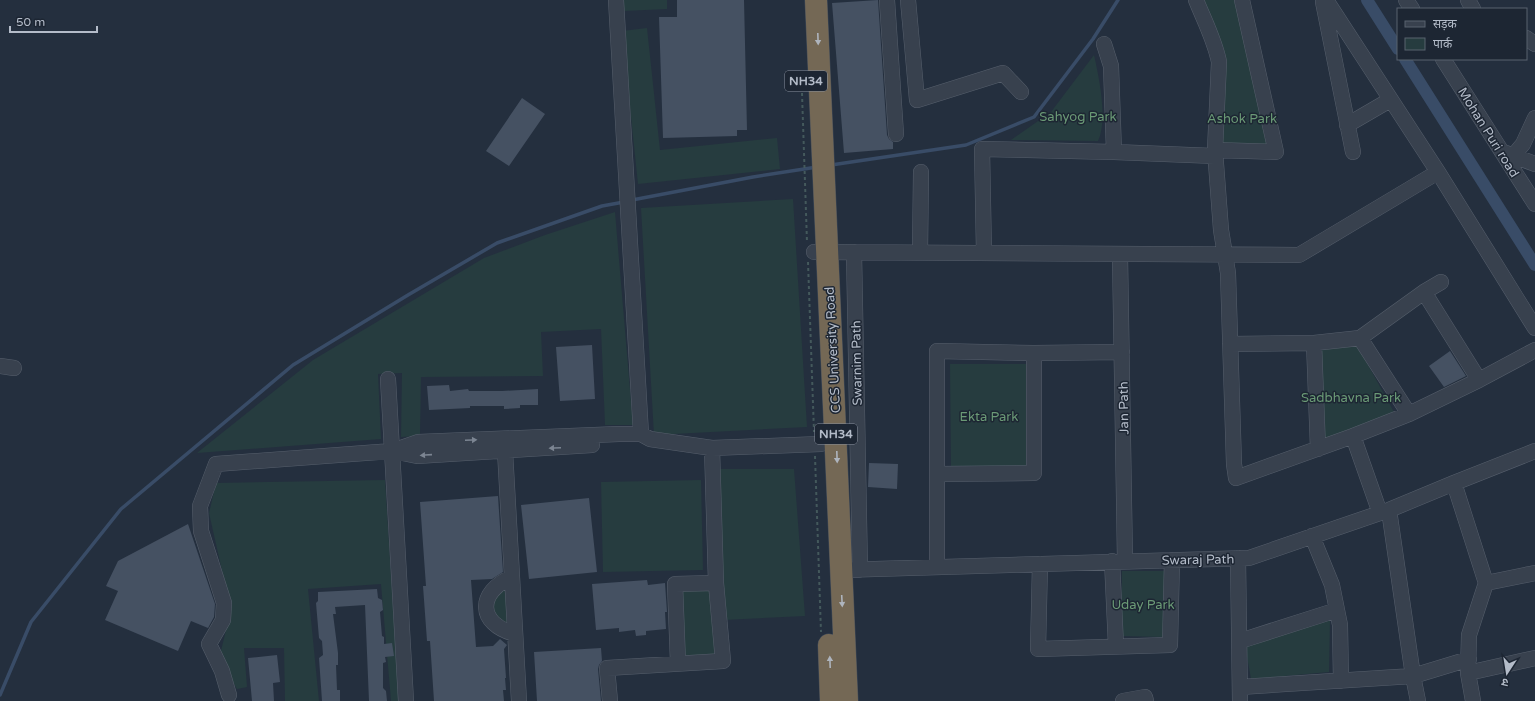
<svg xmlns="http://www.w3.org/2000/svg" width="1535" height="701" viewBox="0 0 1535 701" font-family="'Varela Round','Noto Sans Devanagari',sans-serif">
<rect width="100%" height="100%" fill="#242f3e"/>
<path fill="#263c3f" d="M 624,0 L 667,0 L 667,9 L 624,11 Z
M 1204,0 L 1242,0 L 1275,146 L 1214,144 L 1219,62 Z
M 647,28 L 660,150 L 777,138 L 780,169 L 638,184 L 622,31 Z
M 1094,55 C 1099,77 1108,120 1098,141 L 1011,140 L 1051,112 Z
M 793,199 L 807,427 L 654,435 L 641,208 Z
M 615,212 L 633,425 L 605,425 L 601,329 L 541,332 L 543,376 L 421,377 L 420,436 L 401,437 L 402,373 L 378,374 L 381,439 L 197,453 L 313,360 L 484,258 L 545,235 Z
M 1357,345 L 1394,412 L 1323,442 L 1318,347 Z
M 950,364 L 1027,364 L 1028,468 L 951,468 Z
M 718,469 L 794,469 L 805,616 L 723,620 Z
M 385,480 L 399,701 L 391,701 L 381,584 L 308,589 L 319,701 L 285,701 L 284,648 L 244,648 L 247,687 L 237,689 L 219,659 L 227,626 L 230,606 L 209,513 L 216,483 Z
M 701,480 L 703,570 L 603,572 L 601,482 Z
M 1122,571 L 1165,571 L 1164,637 L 1121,636 Z
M 507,583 L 511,628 L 493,614 L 494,596 Z
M 712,586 L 716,650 L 712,656 L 685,658 L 681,591 Z
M 1330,620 L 1329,672 L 1251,679 L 1245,645 Z"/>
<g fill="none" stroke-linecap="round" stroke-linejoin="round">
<path stroke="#394c67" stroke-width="3.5" d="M 831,165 L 966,145 L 1034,117 L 1093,39 L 1118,0
M 632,200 L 753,177 L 817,167
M 0,695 L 31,622 L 121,509 L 293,365 L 408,295 L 497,243 L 602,206 L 624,202"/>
<path stroke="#394c67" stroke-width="12" d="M 1367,0 L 1398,49
M 1405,59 L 1535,265"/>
</g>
<path fill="#455162" d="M 677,0 L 744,0 L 747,130 L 737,130 L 737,136 L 663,138 L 659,17 L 677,17 Z
M 878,0 L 887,135 L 889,139 L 893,142 L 893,149 L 844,153 L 832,3 Z
M 522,98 L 545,114 L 509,166 L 486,151 Z
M 592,345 L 595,399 L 560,401 L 556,347 Z
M 1450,351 L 1466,376 L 1444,387 L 1429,366 Z
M 449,385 L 450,391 L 468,389 L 469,391 L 502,391 L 538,389 L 538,405 L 520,405 L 520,408 L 504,409 L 504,406 L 470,406 L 470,408 L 429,410 L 427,386 Z
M 869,463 L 898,464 L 897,489 L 868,487 Z
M 498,496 L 503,572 L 492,579 L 471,580 L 476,647 L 493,646 L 500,639 L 507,645 L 504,649 L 506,678 L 505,678 L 506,690 L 503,690 L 504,701 L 434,701 L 430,641 L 427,641 L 423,586 L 426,586 L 420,502 Z
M 589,498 L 597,572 L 529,579 L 521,505 Z
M 188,524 L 215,604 L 214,617 L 208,628 L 191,621 L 178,651 L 105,620 L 118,591 L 106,586 L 118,561 Z
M 647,580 L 648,585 L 665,583 L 667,612 L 665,612 L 666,629 L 646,631 L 646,635 L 636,636 L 635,630 L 619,632 L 619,628 L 596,630 L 592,584 Z
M 377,589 L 378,598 L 382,600 L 383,610 L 380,612 L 382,636 L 384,637 L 384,644 L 392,643 L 394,656 L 385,657 L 386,662 L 383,663 L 383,688 L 386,691 L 387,701 L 369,701 L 365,605 L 335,607 L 336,614 L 333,614 L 338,653 L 338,665 L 336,665 L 337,690 L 340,690 L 340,701 L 322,701 L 319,658 L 323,655 L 322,641 L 319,638 L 316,603 L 318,601 L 318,592 Z
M 601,648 L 602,661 L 599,665 L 598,669 L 601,701 L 537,701 L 534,652 Z
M 277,655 L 280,682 L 273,683 L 274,701 L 252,701 L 248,658 Z"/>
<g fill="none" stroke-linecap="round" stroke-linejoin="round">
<defs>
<path id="minor" d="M 616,0 L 641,434
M 887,0 L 896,134
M 908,0 L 917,100 L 1003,73 L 1021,92
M 1196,0 C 1204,20 1215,41 1219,62 L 1215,150 L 1221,230 L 1228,273 L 1234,464 L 1236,478 L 1353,436
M 1326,0 L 1438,172 L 1535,328
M 1406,0 L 1412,9
M 1468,0 L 1473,9
M 1323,2 L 1353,152
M 1526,38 L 1535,44
M 1443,59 L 1535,204
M 1347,125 L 1390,100
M 1215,150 L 1276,152 L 1242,0
M 1114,152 L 1215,156
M 1506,153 L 1535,164
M 1513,156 L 1523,144 L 1535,118
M 814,252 L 1299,255 L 1438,172
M 854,252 L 860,570
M 920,253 L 921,172
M 984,253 L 982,149 L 1114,152 L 1111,66 L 1104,44
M 1120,255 L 1125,561
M 1424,292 L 1441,282
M 1314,343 L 1318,449
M 1230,344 L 1314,343 L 1360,338
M 0,366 L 14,368
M 388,379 L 406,701
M 1479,380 L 1535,350
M 393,451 L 417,456 L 592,445
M 505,451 L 519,701
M 937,474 L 1034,473 L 1034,353
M 1454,483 L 1486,583 L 1469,635 L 1468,673 L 1473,701
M 1389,510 L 1413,676 L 1418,701
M 1380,513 L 1353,436 L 1409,414 L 1479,380 L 1424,292 L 1360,338 L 1409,414
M 1312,536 L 1332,585 L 1340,625 L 1341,681
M 1238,558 L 1240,701
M 1112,561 L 1116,646
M 1040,564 L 1038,649 L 1170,645 L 1172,560
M 937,567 L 937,351 L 1034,353 L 1122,352
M 841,570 L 1249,558 L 1389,510 L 1454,483 L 1535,451
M 512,577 C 477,592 477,624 515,634
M 1486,583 L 1535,573
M 1240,641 L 1337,610
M 678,663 L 675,584 L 716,583
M 1468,673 L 1535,658
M 1240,687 L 1413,676 L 1469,659
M 229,695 L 222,671 L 209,644 L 223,620 L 224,603 L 201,531 L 200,506 L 216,464 L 392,451 L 418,442 L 619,434 L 641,434 L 650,439 L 712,448 L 821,444
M 610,701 L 607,668 L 723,661 L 716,583 L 712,448
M 1123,701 L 1145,697 L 1146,701"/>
<path id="highway" d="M 816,0 L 847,701
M 829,645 L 831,701"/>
</defs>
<use href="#minor" stroke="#565f6c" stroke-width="16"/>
<use href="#highway" stroke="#434c59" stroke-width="23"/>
<path stroke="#44595c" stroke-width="2" stroke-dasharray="3 3" stroke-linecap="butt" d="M 802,93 L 807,242
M 808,262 L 814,432
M 815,456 L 821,632"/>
<use href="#minor" stroke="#38414e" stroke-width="15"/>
<use href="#highway" stroke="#746855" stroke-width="22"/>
</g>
<defs><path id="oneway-solid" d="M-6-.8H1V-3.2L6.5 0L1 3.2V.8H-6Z"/></defs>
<g fill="#aeb4bd">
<use href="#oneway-solid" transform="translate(818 39) rotate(88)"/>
<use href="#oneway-solid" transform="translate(837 457) rotate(88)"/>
<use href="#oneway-solid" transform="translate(842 601) rotate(87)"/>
<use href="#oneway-solid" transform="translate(830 662) rotate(-92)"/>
</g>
<g fill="#7c8592">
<use href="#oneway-solid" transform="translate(471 440) rotate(-2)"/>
<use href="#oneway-solid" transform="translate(555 448) rotate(177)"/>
<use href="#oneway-solid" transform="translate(426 455) rotate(176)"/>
</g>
<g text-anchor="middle" stroke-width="3" stroke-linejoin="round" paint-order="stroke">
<g fill="#1d2633" stroke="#878f9c" stroke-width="1">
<rect x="785" y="71" width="42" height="20" rx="3"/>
<rect x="815" y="424" width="42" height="20" rx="3"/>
</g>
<g font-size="12" font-weight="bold" fill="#b4bcc9">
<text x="806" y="85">NH34</text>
<text x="836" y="438">NH34</text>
</g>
<g font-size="13" fill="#6b9a76" stroke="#1d2633">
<text x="1078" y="121">Sahyog Park</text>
<text x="1242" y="123">Ashok Park</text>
<text x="1351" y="402">Sadbhavna Park</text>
<text x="989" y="421">Ekta Park</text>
<text x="1143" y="609">Uday Park</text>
</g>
<g font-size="13" fill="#b4bcc9" stroke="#1d2633">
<text transform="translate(1489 132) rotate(58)" y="5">Mohan Puri road</text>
<text transform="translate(832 350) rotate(-93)" y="5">CCS University Road</text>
<text transform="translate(856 363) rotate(-91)" y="5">Swarnim Path</text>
<text transform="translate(1123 408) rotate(-91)" y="5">Jan Path</text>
<text transform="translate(1198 559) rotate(-1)" y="5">Swaraj Path</text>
</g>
</g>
<rect x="1397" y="8" width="130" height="52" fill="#1d2633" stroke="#59626f"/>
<rect x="1405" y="21" width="20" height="6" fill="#38414e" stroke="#59626f"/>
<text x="1433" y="28" font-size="12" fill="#b4bcc9">सड़क</text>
<rect x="1405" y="38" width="20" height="12" fill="#263c3f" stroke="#59626f"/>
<text x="1433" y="48" font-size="12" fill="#b4bcc9">पार्क</text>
<g transform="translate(1507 673) rotate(192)" stroke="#1d2633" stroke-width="3" paint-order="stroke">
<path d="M0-3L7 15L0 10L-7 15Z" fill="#b4bcc9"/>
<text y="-6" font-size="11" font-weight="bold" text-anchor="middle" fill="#b4bcc9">उ</text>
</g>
<path d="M10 26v6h87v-6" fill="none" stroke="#b4bcc9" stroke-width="2"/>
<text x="16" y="26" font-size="12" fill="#b4bcc9" stroke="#1d2633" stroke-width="3" paint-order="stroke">50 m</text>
</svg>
